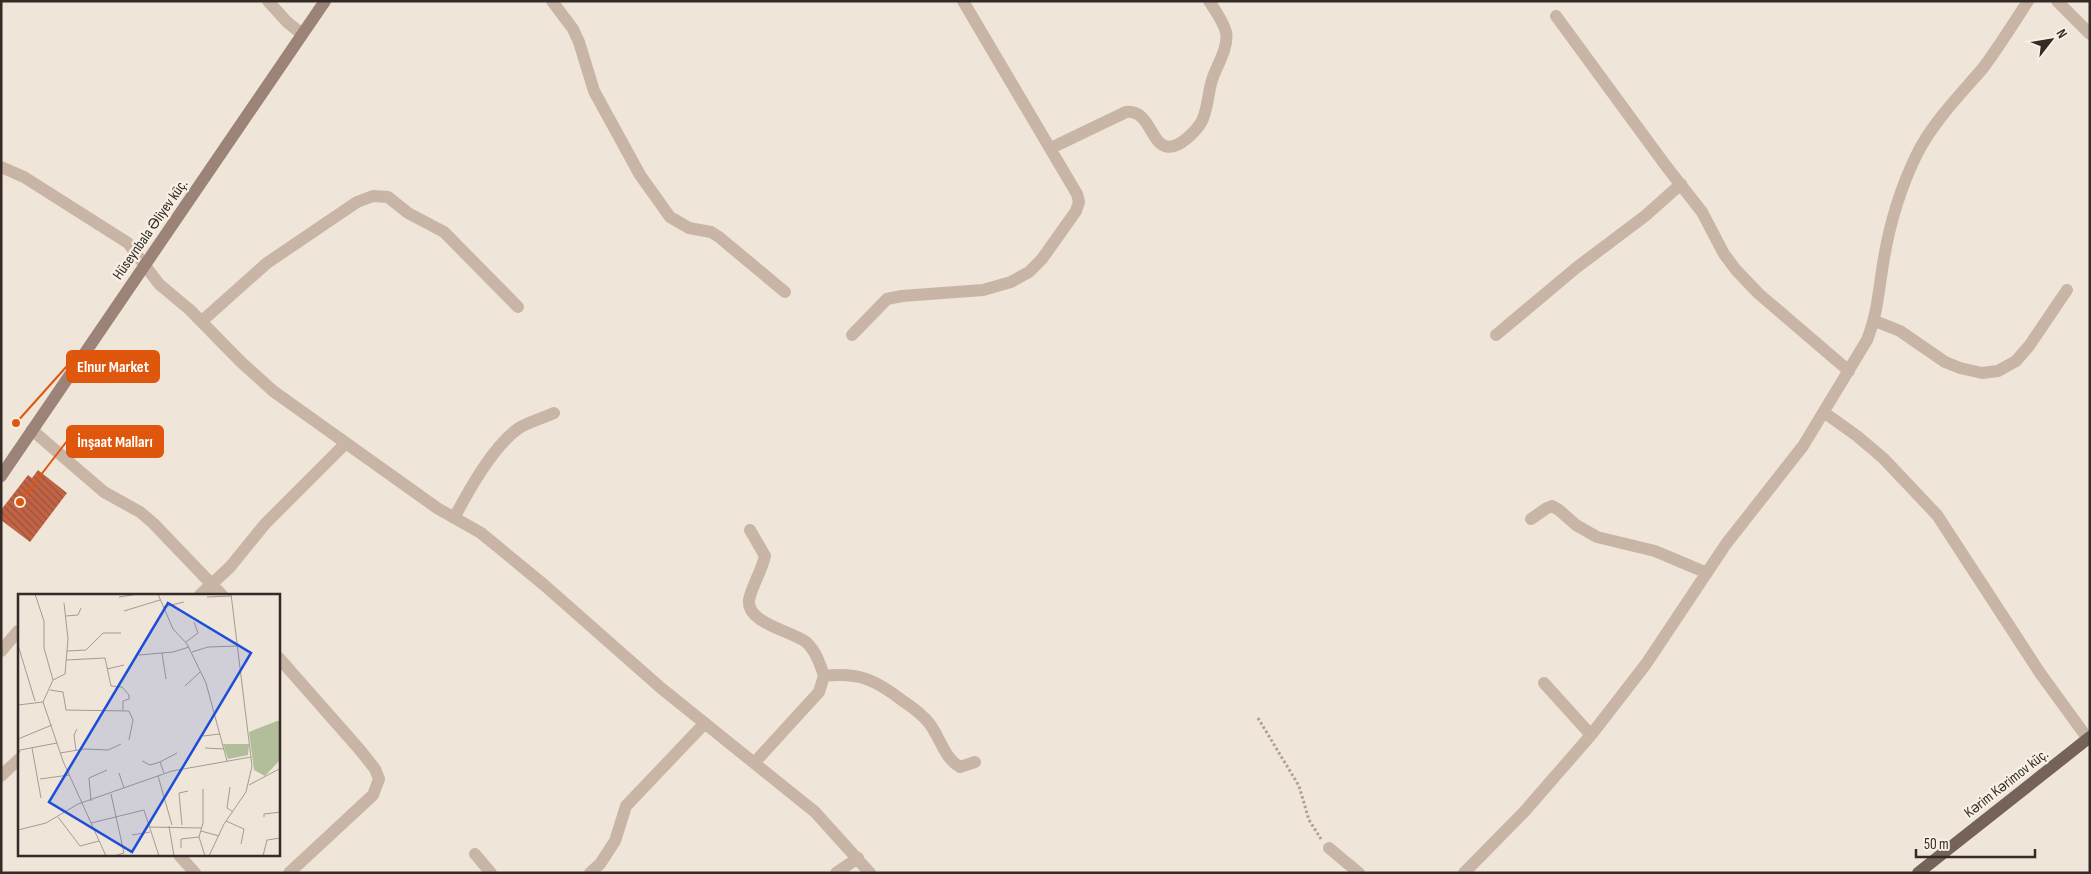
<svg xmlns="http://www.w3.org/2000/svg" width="2091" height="874" viewBox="0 0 2091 874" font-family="'Sofia Sans Condensed',sans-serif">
<defs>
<pattern id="building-back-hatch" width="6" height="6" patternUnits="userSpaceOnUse" patternTransform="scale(1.25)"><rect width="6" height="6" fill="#c16446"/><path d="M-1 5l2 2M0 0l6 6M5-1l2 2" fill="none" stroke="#9e533a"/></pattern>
</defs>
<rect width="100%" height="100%" fill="#f0e5d9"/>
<path fill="url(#building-back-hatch)" d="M 38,470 L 67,493 L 30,542 L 1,520 L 1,510 L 28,475 L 32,478 Z"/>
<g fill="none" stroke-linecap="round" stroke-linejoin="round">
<path stroke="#b39f90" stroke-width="3" stroke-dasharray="2.5 2.5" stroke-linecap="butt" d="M 1258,718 L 1299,786 L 1309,820 L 1321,839"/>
<path stroke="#c8b5a6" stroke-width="12" d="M 268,1 L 287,22 L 302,34
M 552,1 L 573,29 L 579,42 L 594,91 L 640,175 L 670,217 L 689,228 L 711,232 L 719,237 L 785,292
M 2057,1 L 2090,34
M 1556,16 L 1666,166 L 1702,212 L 1724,254 L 1736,270 L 1759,294 L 1849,371
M 1051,148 L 1126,112 C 1153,109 1150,153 1174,146 C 1184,143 1197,130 1202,121 C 1208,108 1208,93 1212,80 C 1217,65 1229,47 1226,32 C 1223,21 1215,10 1209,1
M 1,167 L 24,177 L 128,243 L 159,284 L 190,310 L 240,361 L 273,391 L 437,508 L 481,533 L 543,584 L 661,688 L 815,812 L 870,873
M 202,321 L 267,263 L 357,202 L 373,196 L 388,197 L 408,213 L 444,232 L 518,307
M 1875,321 L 1900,331 L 1945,362 L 1960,368 L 1982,373 L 1998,371 L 2016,361 L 2029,346 L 2067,290
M 852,335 L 887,299 L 902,296 L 983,290 L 1011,282 L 1029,272 L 1042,259 L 1076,211 L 1079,202 L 1077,194 L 963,1
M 1496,335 L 1576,268 L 1645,216 L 1681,184
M 1825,413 L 1857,436 L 1883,458 L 1937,515 L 2040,673 L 2088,739
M 32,430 L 104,492 L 140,512 L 153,523 L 222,595
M 454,518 C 469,490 493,446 519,428 C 529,422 543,418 554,413
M 1531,519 L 1547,508 L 1552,506 L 1559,510 L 1576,525 L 1597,537 L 1655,551 L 1707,573
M 750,530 L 765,556 C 762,570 751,588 749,600 C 746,623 792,631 806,642 C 816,651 820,664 824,676 L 819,692 L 755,762
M 200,595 L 230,567 L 265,524 L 345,444
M 1,651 L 18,631
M 279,658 L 360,750 L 375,769 L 379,779 L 373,795 L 289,873
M 824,676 C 859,672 876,680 903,701 C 912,707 922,714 929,723 C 940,737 944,758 960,767 L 975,762
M 1544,683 L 1591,735
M 1,776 L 19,759
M 1329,848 L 1359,873
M 475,854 L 491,873
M 179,855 L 195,873
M 590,873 L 600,864 L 615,841 L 626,806 L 705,723
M 836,873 L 858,858
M 1464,873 L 1524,812 L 1591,735 L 1646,664 L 1726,544 L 1803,446 L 1867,340 C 1878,313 1879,286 1884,258 C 1890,223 1901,187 1916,156 C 1932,123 1959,96 1983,68 C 1999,47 2013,24 2028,1"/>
<path stroke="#9b8477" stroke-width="12" d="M 1,476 L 325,1"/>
<path stroke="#756258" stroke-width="12" d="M 1918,873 L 2090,737"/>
</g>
<g text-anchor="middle" stroke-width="4.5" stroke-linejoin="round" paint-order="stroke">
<g font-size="15" fill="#342b27" stroke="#f8f0e5">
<text transform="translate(150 229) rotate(-55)" y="5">Hüseynbala Əliyev küç.</text>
<text transform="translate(2006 783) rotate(-38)" y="5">Kərim Kərimov küç.</text>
</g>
</g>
<g transform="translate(18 594)">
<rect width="262" height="262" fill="#f0e5d9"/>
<path d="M 259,127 L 262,127 L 262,166 L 247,182 L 236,176 L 231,138 Z" fill="#b2be9a"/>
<path d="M 205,150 L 231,150 L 230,161 L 210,165 Z" fill="#b2be9a"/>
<path fill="none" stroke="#a59b92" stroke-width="1" d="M 17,0 L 26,27 L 26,54 L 35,86 L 25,108M 140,0 L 155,35 L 169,50 L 188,89 L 209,167M 101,3 L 121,0M 189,3 L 213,2M 145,13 L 166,8M 106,17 L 142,6M 48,22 L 60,21 L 63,14M 168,48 L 180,39 L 176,28M 0,51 L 17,107M 49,57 L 68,56 L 85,39 L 103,39M 174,58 L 190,53 L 220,52M 144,59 L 148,85M 121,61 L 155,58 L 171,53M 48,66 L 87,64 L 93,92 L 104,93 L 111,101 L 111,105 L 105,107 L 105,116M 89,75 L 106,71M 35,86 L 47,80 L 50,45 L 46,9M 167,92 L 182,78M 32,96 L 45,98 L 48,116 L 111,117 L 115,126 L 111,146M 25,108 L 45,167 L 88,262M 0,111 L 25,108M 185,142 L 202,140M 0,145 L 34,131M 14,154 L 23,204M 187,154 L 206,155M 58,156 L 56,141 L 59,135M 42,159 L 66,155 L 90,156 L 103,150M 0,161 L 2,156 L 39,149M 124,167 L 132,171 L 142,168 L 146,179M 142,168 L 159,159M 101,179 L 106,194M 140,182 L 154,231M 22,185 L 51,181M 231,191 L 263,174M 212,193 L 209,214 L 215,218M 185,195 L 185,229 L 181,243 L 187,262M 93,200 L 106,259 L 96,262M 73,207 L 71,184 L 89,176M 40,223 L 62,252 L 81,247M 246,223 L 246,220 L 263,218M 208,227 L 226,235 L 223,250M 73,229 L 126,216 L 141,262M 164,231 L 161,199 L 170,197M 151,232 L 156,262M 131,233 L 184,234M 0,236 L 28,229 L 60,210 L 154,177 L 233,163M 183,237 L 201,242M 114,241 L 132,238M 163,254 L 163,245 L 181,243M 191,262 L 206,230 L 228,198 L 234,172 L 213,0M 245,262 L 249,246 L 263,244"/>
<path fill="#1d4ed8" fill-opacity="0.15" stroke="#1d4ed8" stroke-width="2.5" d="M 150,9 L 233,59 L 114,258 L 31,208 Z"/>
<rect width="262" height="262" fill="none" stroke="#342b27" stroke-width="2.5"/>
</g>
<path fill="none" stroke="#df570d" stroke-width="2" d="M16 423L67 366M20 502L67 441"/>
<g fill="#df570d" stroke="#f8f0e5" stroke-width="2">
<circle cx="16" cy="423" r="5"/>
<circle cx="20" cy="502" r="5"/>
</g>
<g fill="#df570d" stroke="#df570d" stroke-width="2">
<rect x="67" y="351" width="92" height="31" rx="5"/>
<rect x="67" y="426" width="96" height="31" rx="5"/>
</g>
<g font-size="16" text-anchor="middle" font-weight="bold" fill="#fff">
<text x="113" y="372">Elnur Market</text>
<text x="115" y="447">İnşaat Malları</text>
</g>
<rect width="2091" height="874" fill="none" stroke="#342b27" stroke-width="5"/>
<g transform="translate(2051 40) rotate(59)" stroke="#f8f0e5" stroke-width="4" paint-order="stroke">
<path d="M0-4L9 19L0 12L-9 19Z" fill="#342b27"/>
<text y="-8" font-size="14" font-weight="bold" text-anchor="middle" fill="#342b27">N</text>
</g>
<path d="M1916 849v8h119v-8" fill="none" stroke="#342b27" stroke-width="2.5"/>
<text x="1924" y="849" font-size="15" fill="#342b27" stroke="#f8f0e5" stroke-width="4" paint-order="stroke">50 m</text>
</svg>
